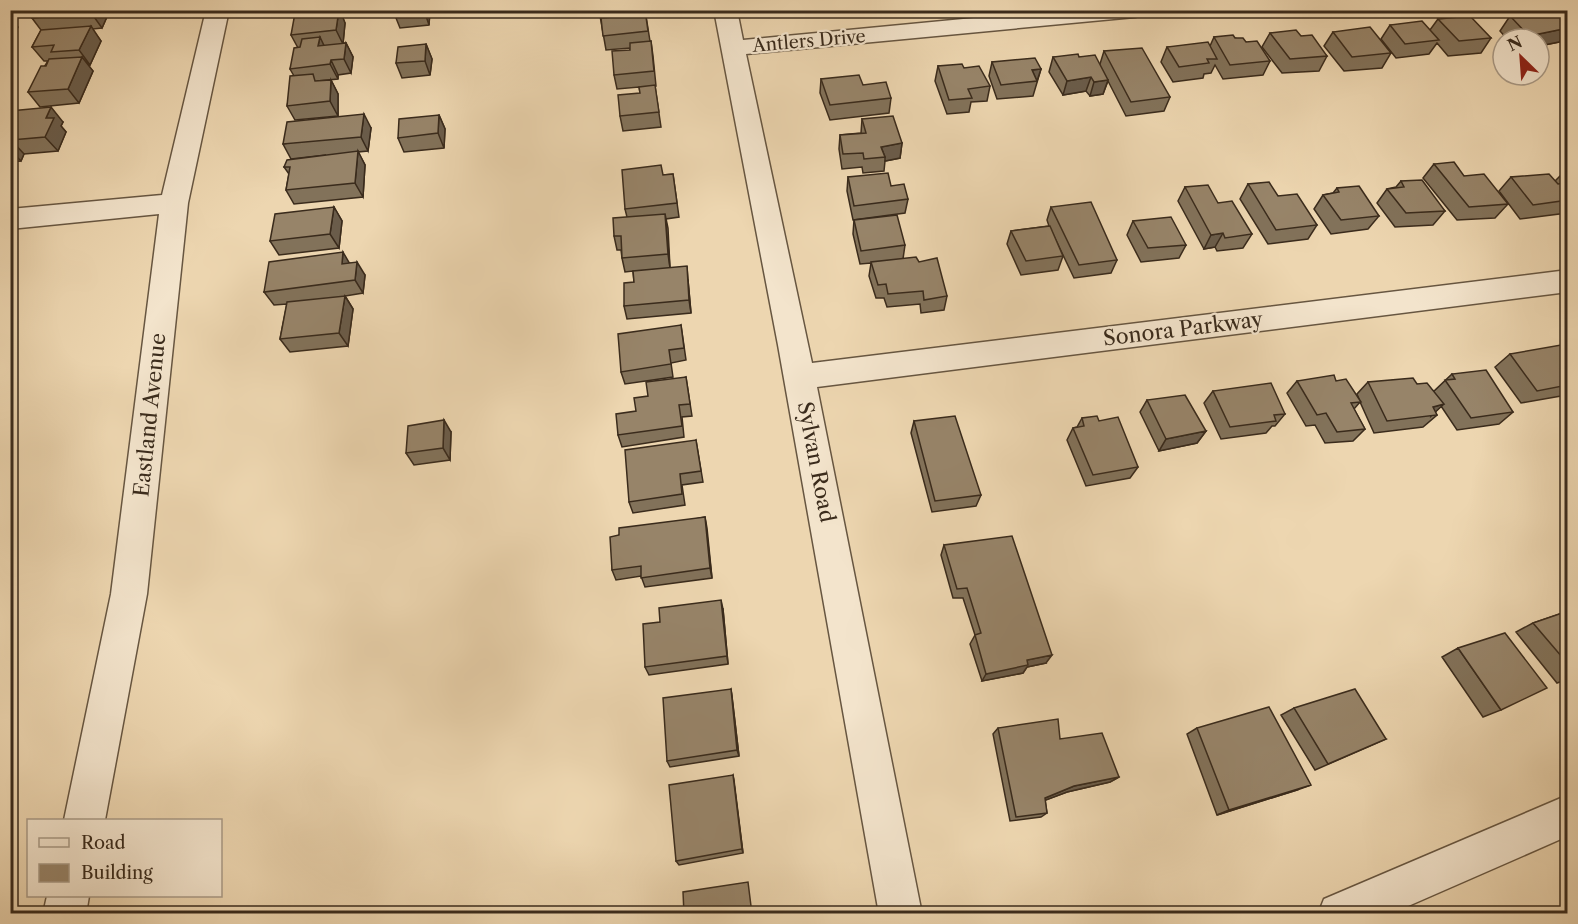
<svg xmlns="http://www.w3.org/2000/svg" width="1578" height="924" viewBox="0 0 1578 924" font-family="'Libre Caslon Text',serif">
<rect width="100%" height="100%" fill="#edd6b0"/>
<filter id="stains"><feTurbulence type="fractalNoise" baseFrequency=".00333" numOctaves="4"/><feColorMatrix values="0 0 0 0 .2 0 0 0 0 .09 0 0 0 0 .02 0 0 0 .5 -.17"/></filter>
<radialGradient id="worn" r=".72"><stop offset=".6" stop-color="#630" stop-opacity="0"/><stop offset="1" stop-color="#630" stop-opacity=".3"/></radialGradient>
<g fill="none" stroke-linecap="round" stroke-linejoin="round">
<defs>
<path id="minor" d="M 206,10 L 229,10 L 188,203 L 147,594 L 105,820 L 64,820 L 111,594 L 159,214 L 10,229 L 10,209 L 162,195 Z
M 714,10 L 737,10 L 743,40 L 1056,10 L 1146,10 L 1143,15 L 1135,17 L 746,54 L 812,363 L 1568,270 L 1568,292 L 817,387 L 922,914 L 879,914 L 778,345 Z
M 1568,795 L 1568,836 L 1390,914 L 1318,914 L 1324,899 Z
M 47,896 L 89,896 L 86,914 L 43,914 Z"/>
</defs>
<use href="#minor" stroke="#675641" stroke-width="3"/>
<use href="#minor" fill="#f3e4cc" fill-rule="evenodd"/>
</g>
<path fill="#82725a" stroke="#3a2b1c" stroke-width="1.5" d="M 110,10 L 102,28 L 92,29 L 101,41 L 90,65 L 88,65 L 93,71 L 79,103 L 40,107 L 28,92 L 48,61 L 44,61 L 32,47 L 41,30 L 32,18 Z
M 299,10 L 346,10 L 340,11 L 345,23 L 343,43 L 346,43 L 353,57 L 351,73 L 338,75 L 338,79 L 317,81 L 331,80 L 338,94 L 338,116 L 295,120 L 287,106 L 294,76 L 290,69 L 298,48 L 291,35 L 300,13 Z
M 395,10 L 430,10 L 429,25 L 400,28 L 394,13 Z
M 599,10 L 647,10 L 647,16 L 646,16 L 650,41 L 651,41 L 653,56 L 656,86 L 655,86 L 661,127 L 623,131 L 620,116 L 640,93 L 639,87 L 617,89 L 614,75 L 630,50 L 630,48 L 606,50 Z
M 1522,12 L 1559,42 L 1539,46 L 1539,39 L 1507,39 L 1500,31 L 1510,16 L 1519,15 Z
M 1438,19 L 1491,38 L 1481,53 L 1448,56 L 1437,43 L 1429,54 L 1396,58 L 1381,39 L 1390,25 L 1430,30 Z
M 1333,32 L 1391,53 L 1382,68 L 1344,71 L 1324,46 Z
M 1270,33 L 1301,36 L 1327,56 L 1319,71 L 1282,73 L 1262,47 Z
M 1214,37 L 1235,38 L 1246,42 L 1270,61 L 1263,75 L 1223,79 L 1215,65 L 1211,73 L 1204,74 L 1203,78 L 1173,82 L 1161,62 L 1167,47 L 1210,46 Z
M 426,44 L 432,59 L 430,75 L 402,78 L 396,63 Z
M 1104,51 L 1170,97 L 1164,111 L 1126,116 L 1108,81 L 1103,94 L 1090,96 L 1086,91 L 1063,95 L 1049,72 L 1053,57 L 1079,57 L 1100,64 Z
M 992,62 L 1041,69 L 1033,96 L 997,99 L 989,76 Z
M 938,66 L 964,68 L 990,86 L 987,101 L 971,102 L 969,112 L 947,114 L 935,81 Z
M 821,79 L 863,85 L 891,98 L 889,113 L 830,120 L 820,93 Z
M 10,111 L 63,122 L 61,126 L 66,132 L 58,151 L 24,154 L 21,161 L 10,162 Z
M 439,115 L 445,129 L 444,148 L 404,152 L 398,138 Z
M 862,119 L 902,143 L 900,158 L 885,161 L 884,171 L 863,173 L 862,167 L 842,169 L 839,149 L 840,135 L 861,133 Z
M 371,128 L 368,151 L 358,152 L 365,165 L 363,197 L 294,204 L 286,190 L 289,174 L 284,167 L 326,155 L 291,159 L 283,144 Z
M 1434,164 L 1464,176 L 1508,204 L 1495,218 L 1457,220 L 1423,178 Z
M 1568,168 L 1567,213 L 1520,219 L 1499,191 L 1511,177 L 1555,181 Z
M 673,174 L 679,217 L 666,219 L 670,268 L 688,280 L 691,313 L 627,319 L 624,306 L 634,282 L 633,271 L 625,272 L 622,258 L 621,250 L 617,250 L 614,236 L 627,217 L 625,209 L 663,175 Z
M 848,177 L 891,186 L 908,199 L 905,213 L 853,220 L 847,191 Z
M 1401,181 L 1445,211 L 1433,225 L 1395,227 L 1377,203 L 1387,189 L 1396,187 Z
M 1248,184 L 1278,196 L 1317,225 L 1308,239 L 1268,244 L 1240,199 Z
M 1185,187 L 1218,203 L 1252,234 L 1243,248 L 1217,251 L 1215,247 L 1204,249 L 1178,201 Z
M 1337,188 L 1379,216 L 1368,229 L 1331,234 L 1314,209 L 1323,195 L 1333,193 Z
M 334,207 L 342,221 L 339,248 L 279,255 L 270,241 Z
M 1051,207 L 1117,260 L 1111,273 L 1074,278 L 1051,230 L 1063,256 L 1058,270 L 1021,275 L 1007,244 L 1011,231 L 1049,226 L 1047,220 Z
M 854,220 L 905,245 L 903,259 L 919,262 L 947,296 L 944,310 L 921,313 L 920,304 L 887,307 L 884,298 L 876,298 L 869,276 L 871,263 L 860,264 L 853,234 Z
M 1133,221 L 1186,245 L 1179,258 L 1141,262 L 1127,235 Z
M 350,263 L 365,275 L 363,293 L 345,296 L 353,309 L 348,346 L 290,352 L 280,339 L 287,304 L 274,305 L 264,292 Z
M 681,325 L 686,360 L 671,363 L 673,377 L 625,384 L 621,372 Z
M 1568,352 L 1568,391 L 1561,396 L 1521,403 L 1495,367 L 1510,354 Z
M 1452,374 L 1513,412 L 1499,424 L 1457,430 L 1441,406 L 1435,412 L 1437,415 L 1423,427 L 1374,433 L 1360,402 L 1354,409 L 1365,429 L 1353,441 L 1325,443 L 1315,425 L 1306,426 L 1287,393 L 1297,381 L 1336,381 L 1359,399 L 1357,394 L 1368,382 L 1417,384 L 1434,391 Z
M 686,377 L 692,416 L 682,417 L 684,437 L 622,447 L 618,435 L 648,396 Z
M 1213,391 L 1285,414 L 1275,426 L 1272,426 L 1266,433 L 1221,439 L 1204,403 Z
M 1147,400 L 1206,431 L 1197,443 L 1159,451 L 1140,412 Z
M 1082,418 L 1099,421 L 1138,467 L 1130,478 L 1086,486 L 1067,440 L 1073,428 L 1077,427 Z
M 914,421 L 981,495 L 976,506 L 932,512 L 911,433 Z
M 451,432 L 450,460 L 414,465 L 406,453 Z
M 696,440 L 703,482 L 682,485 L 685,505 L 633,513 L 629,502 Z
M 705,517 L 712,578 L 645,587 L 641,576 L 616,580 L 612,570 L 619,535 Z
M 944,545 L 1046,663 L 1027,667 L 1023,673 L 982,681 L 970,644 L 975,635 L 963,598 L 953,598 L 941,555 Z
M 723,609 L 728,664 L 649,675 L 645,667 L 660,622 Z
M 1568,611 L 1568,679 L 1557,683 L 1516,632 L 1533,623 Z
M 1458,648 L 1501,710 L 1483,717 L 1442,657 Z
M 731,689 L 739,756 L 670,767 L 667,761 Z
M 1294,708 L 1386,739 L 1315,770 L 1281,715 Z
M 998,728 L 1060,739 L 1119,777 L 1110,782 L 1067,792 L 1045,800 L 1047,813 L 1041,817 L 1010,821 L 993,734 Z
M 1197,728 L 1297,790 L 1217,815 L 1187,734 Z
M 733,775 L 743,853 L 679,865 L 676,861 Z"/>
<path fill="#6a5c4a" stroke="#3a2b1c" stroke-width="1.5" d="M 93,10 L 110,10 L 102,28 L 92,14 Z
M 339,10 L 340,10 L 345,23 L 343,44 L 336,30 Z
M 424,10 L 430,10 L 429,25 Z
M 10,17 L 18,27 L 11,41 L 10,40 Z
M 91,26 L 101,41 L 90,65 L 79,50 Z
M 1568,28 L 1568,32 L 1559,42 L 1539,46 L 1539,39 L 1527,39 L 1529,36 Z
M 320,37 L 327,52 L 318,46 Z
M 346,43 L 353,57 L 351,73 L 344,59 Z
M 426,44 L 432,59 L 430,75 L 425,61 Z
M 82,57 L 93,71 L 79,103 L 68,89 Z
M 331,60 L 338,75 L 338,79 L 330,64 Z
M 1041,69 L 1037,81 L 1032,70 Z
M 1091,77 L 1086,91 L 1063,95 L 1067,81 Z
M 331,80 L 338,94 L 338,116 L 330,101 Z
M 1108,80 L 1103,94 L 1090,96 L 1094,82 Z
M 51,107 L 63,122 L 61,126 L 66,132 L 58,151 L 45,137 L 46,118 Z
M 364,114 L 371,128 L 368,151 L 361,137 Z
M 439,115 L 445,129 L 444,148 L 438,133 Z
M 11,140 L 24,154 L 21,161 L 10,150 Z
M 902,143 L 900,158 L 885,161 L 885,157 L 881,147 Z
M 358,151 L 365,165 L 363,197 L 355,183 Z
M 334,207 L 342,221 L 339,248 L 330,234 Z
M 665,214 L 668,228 L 670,268 L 668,254 Z
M 1223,233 L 1215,247 L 1204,249 L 1211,235 Z
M 343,252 L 351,266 L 342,264 Z
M 357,262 L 365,275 L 363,293 L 355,280 Z
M 687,266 L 688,280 L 691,313 L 689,300 Z
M 345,296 L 353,309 L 348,346 L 339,333 Z
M 1444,404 L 1431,416 L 1433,407 Z
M 444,420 L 451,432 L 450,460 L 443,448 Z
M 1206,431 L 1197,443 L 1159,451 L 1166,439 Z
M 705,517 L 707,528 L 712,578 L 710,568 Z
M 721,600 L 723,609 L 728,664 L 727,656 Z
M 1052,655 L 1046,663 L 1027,667 L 1023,673 L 982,681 L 986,674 L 1027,660 Z
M 731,689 L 732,696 L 739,756 L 737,750 Z
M 733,775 L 734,780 L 743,853 L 742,849 Z
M 1119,777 L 1110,782 L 1067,792 L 1038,803 L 1045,798 L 1074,786 Z
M 1311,785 L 1297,790 L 1217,815 L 1229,810 Z"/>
<path fill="#978469" stroke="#3a2b1c" stroke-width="1.5" d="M 36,10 L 93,10 L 92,14 L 32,18 Z
M 303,10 L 339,10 L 336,30 L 291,35 L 295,13 L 302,13 Z
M 395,10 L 420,10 L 394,13 Z
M 636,10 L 645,10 L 648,31 L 603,36 L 601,18 L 613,17 L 613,13 Z
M 1555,11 L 1568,24 L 1568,28 L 1529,36 L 1510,16 L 1524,15 L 1522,12 Z
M 1470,16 L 1491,38 L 1459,41 L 1438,19 Z
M 1422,21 L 1439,40 L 1405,44 L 1390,25 Z
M 91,26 L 79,50 L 51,52 L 54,45 L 32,47 L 41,30 Z
M 1370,27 L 1391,53 L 1352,57 L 1333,32 Z
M 1296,30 L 1301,36 L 1312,35 L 1327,56 L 1290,59 L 1270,33 Z
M 1233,35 L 1235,38 L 1243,38 L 1246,42 L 1257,41 L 1270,61 L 1230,65 L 1214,37 Z
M 320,37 L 318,46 L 346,43 L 344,59 L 331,60 L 330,64 L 290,69 L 294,48 L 300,47 L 302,39 Z
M 651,41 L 654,71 L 614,75 L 612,51 L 630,50 L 630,43 Z
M 1208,42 L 1217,59 L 1207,59 L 1209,63 L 1179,67 L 1167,47 Z
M 426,44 L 425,61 L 396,63 L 398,47 Z
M 1142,48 L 1170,97 L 1131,102 L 1104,51 Z
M 1078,54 L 1079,57 L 1095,55 L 1108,80 L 1094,82 L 1091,77 L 1067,81 L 1053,57 Z
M 82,57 L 68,89 L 28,92 L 41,66 L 46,66 L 49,59 Z
M 1035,58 L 1041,69 L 1032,70 L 1037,81 L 1001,85 L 992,62 Z
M 962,64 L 964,68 L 979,66 L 990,86 L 968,89 L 972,98 L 949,100 L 938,66 Z
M 313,74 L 315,81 L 331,80 L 330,101 L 287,106 L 290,76 Z
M 859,75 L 863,85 L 886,82 L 891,98 L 830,105 L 821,79 Z
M 655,85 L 659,112 L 620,116 L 618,95 L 640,93 L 639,87 Z
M 51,107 L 46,118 L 54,118 L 45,137 L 11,140 L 10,141 L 10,111 Z
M 364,114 L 361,137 L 283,144 L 287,122 Z
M 439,115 L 438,133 L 398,138 L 399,119 Z
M 893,116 L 902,143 L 881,147 L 885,157 L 864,159 L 863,153 L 843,154 L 840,135 L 866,133 L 862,119 Z
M 358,151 L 355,183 L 286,190 L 290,167 L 284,167 L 287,160 Z
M 1454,162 L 1464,176 L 1484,174 L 1508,204 L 1469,207 L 1434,164 Z
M 661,165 L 663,175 L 673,174 L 677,203 L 625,209 L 622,170 Z
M 888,173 L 891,186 L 904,184 L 908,199 L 854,206 L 848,177 Z
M 1549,174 L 1558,184 L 1567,183 L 1568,184 L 1568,200 L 1533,205 L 1511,177 Z
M 1422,180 L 1445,211 L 1406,213 L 1387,189 L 1404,187 L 1401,181 Z
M 1269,182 L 1278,196 L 1297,194 L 1317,225 L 1276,230 L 1248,184 Z
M 1208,185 L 1218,203 L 1232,201 L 1252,234 L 1225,238 L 1223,233 L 1211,235 L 1185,187 Z
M 1359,186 L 1379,216 L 1341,220 L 1323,195 L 1339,192 L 1337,188 Z
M 1091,202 L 1117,260 L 1079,265 L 1051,207 Z
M 334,207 L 330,234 L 270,241 L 275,214 Z
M 665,214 L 668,254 L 622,258 L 621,236 L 614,236 L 613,218 Z
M 897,215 L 905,245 L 861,251 L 854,220 Z
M 1171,217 L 1186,245 L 1148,248 L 1133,221 Z
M 1050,226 L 1063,256 L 1026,261 L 1011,231 Z
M 343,252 L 342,264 L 357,262 L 355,280 L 264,292 L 269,262 Z
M 916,257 L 919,262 L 937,258 L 947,296 L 924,300 L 923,291 L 888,294 L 886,284 L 878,285 L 871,262 Z
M 687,266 L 689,300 L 624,306 L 624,283 L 634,282 L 633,271 Z
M 345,296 L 339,333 L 280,339 L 287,302 Z
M 681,325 L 684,348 L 669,350 L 671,364 L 621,372 L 618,334 Z
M 1561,345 L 1568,352 L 1568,385 L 1537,391 L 1510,354 Z
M 1486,370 L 1513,412 L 1471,418 L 1445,380 L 1455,379 L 1452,374 Z
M 1334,375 L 1336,381 L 1346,379 L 1361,402 L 1351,403 L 1365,429 L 1337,432 L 1326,413 L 1317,415 L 1297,381 Z
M 686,377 L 690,404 L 679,405 L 682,426 L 618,435 L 616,414 L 636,411 L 634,398 L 648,396 L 646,382 Z
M 1413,378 L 1417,384 L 1427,383 L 1444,404 L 1433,407 L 1437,415 L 1387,421 L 1368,382 Z
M 1271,383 L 1285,414 L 1274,415 L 1276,421 L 1230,427 L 1213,391 Z
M 1185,395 L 1206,431 L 1166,439 L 1147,400 Z
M 955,416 L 981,495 L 935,501 L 914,421 Z
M 1097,416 L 1099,421 L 1118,417 L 1138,467 L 1093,475 L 1073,428 L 1084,426 L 1082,418 Z
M 444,420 L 443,448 L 406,453 L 408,426 Z
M 696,440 L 701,471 L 680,474 L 682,494 L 629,502 L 625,450 Z
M 705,517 L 710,568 L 641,578 L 641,566 L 612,570 L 610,537 L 619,535 L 619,528 Z
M 1012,536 L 1052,655 L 1027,660 L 1028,665 L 986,674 L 975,635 L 981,633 L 967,588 L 957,589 L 944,545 Z
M 721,600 L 727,656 L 645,667 L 643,624 L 660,622 L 659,608 Z
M 1568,611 L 1568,664 L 1533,623 Z
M 1505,633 L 1547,688 L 1501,710 L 1458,648 Z
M 731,689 L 737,750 L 667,761 L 663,698 Z
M 1355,689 L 1386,739 L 1328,764 L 1294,708 Z
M 1269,707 L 1311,785 L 1229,810 L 1197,728 Z
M 1058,719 L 1060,739 L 1102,733 L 1119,777 L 1074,786 L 1045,798 L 1047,813 L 1016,817 L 998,728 Z
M 733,775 L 742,849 L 676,861 L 669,785 Z
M 748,882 L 752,914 L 684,914 L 683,892 Z"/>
<g text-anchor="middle" stroke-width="4.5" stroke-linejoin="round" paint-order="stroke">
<g font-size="18" fill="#3a2b1c" stroke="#f3e4cc">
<text transform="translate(809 41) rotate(-5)" y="6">Antlers Drive</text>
</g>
<g font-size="21" fill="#3a2b1c" stroke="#f3e4cc">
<text transform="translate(1183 329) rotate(-7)" y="7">Sonora Parkway</text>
<text transform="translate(150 415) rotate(-84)" y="7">Eastland Avenue</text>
<text transform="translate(816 462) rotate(79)" y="7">Sylvan Road</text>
</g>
</g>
<rect width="1578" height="924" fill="none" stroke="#edd6b0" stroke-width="36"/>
<rect x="12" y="12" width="1554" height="900" fill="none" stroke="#3a2b1c" stroke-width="3"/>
<rect x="18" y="18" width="1542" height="888" fill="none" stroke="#3a2b1c" stroke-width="1.5"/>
<rect x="27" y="819" width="195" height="78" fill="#f3e4cc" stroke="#a99a86" stroke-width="1.5"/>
<rect x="39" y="838" width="30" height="9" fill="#f3e4cc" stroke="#a99a86" stroke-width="1.5"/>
<text x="81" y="849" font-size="18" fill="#3a2b1c">Road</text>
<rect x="39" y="864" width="30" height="18" fill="#978469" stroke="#a99a86" stroke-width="1.5"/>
<text x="81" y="879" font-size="18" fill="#3a2b1c">Building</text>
<g transform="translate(1521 57) rotate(335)"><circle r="28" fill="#f3e4cc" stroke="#a99a86" stroke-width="1.5"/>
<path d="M0-4.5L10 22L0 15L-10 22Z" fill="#8f2418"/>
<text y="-9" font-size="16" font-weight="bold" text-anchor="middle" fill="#3a2b1c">N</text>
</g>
<rect width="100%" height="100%" filter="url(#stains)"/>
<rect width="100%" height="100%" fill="url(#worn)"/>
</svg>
